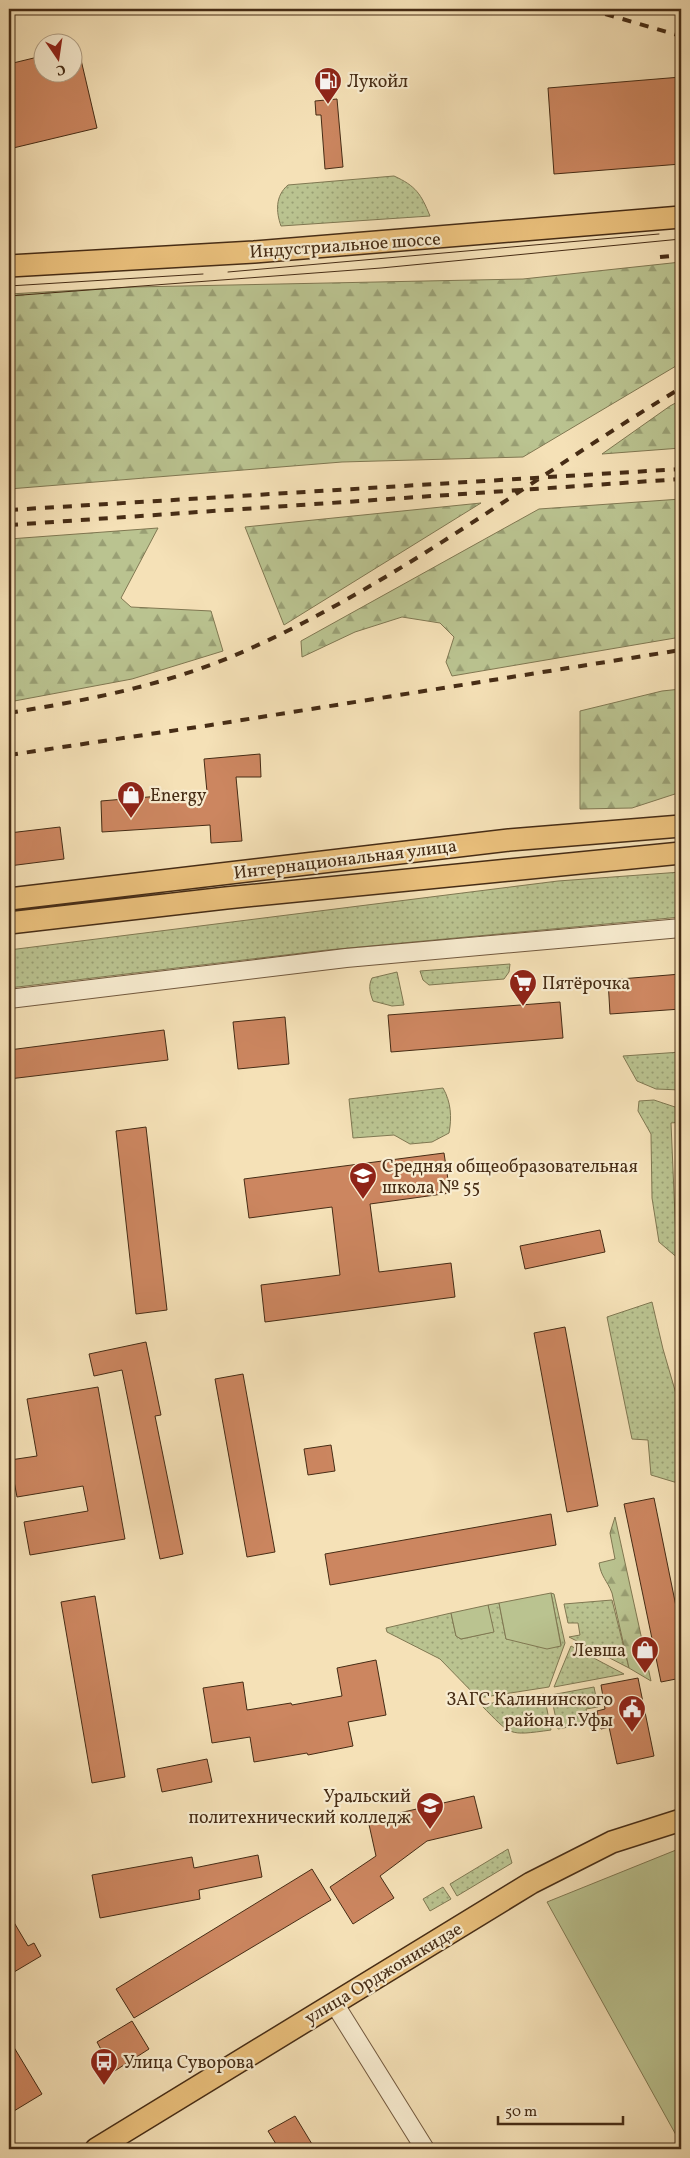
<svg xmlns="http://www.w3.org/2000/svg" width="690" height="2158" viewBox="0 0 690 2158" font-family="Vollkorn,serif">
<defs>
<pattern id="grass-dots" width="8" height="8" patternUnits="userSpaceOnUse" patternTransform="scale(1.25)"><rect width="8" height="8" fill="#bac390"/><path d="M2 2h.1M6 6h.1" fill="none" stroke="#999f74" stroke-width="1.8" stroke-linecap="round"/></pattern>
<pattern id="forest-firs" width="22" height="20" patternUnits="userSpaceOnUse" patternTransform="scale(1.25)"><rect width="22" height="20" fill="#bac390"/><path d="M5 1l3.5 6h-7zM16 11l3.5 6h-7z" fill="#999f74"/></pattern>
</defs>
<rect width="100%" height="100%" fill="#f5e1b7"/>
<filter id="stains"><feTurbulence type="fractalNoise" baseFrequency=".004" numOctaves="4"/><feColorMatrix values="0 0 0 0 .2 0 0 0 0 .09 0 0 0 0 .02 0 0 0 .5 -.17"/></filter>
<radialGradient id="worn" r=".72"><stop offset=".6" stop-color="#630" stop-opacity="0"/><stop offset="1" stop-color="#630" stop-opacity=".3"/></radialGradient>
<path fill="url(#grass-dots)" stroke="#807852" d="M 394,176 C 416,186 421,194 430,216 L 281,226 C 276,212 275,196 288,185 Z
M 681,872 L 681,917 L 327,950 L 9,988 L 9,950 L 558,881 Z
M 510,964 L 509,972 L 504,979 L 429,985 L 423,980 L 420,971 Z
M 397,972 L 404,1005 L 392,1006 L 373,1001 C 370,993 368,986 372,978 Z
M 681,1052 L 681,1090 L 656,1089 L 637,1081 L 623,1056 Z
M 443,1088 C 451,1102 452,1117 449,1133 L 432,1142 L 410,1144 L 394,1135 L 353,1138 L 349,1099 Z
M 654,1100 L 681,1109 L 681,1122 L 671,1123 L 676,1240 L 681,1240 L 680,1260 L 659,1242 L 652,1198 L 651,1134 L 638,1111 L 639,1101 Z
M 652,1302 L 663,1349 L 681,1411 L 681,1426 L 680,1427 L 681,1433 L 681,1484 L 651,1475 L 648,1440 L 632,1439 L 607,1317 Z
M 551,1593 L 554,1594 L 565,1643 L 549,1687 L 478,1698 L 440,1659 L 387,1632 L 386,1628 L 451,1613 L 456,1636 L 461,1639 L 493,1632 L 488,1605 L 499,1603 L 506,1639 L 561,1645 Z
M 612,1600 L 629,1668 L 569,1637 L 580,1635 L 578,1623 L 568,1623 L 564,1604 Z
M 571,1646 L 624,1674 L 554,1687 Z
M 594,1687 L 598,1707 L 586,1709 L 589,1723 L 558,1729 L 551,1695 Z
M 544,1694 L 551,1730 C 507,1736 512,1736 481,1705 Z
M 508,1849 L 512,1863 L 457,1896 L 450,1884 Z
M 443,1887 L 451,1899 L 430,1911 L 423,1899 Z"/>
<path fill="url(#forest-firs)" stroke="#807852" d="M 681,262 L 681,363 L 523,457 L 342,462 L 9,489 L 9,294 L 134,287 L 523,279 Z
M 681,400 L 681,448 L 602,454 L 670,406 Z
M 681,499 L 681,637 L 452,676 L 446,662 L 454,637 L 440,623 L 402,617 L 355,632 L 302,657 L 301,641 L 539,509 Z
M 481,503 L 284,625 L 245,527 Z
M 158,528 L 121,598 L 131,607 L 211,611 L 223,651 L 132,679 L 9,702 L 9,539 Z
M 681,689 L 681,792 L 632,808 L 580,809 L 580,711 L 662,691 Z
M 615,1517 L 651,1681 L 629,1668 L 612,1593 C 607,1580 601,1577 599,1563 L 615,1559 L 610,1533 Z"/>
<path fill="#bac390" stroke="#807852" d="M 551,1593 L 561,1646 L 547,1649 L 506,1639 L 499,1603 Z
M 488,1605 L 494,1632 L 461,1639 L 456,1636 L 451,1613 Z
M 681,1848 L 681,2144 L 547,1902 Z"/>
<path fill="#cc8660" stroke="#462c15" d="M 78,47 L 97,128 L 9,149 L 9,64 L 42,56 L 42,72 L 72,72 L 72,48 Z
M 681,77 L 681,164 L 554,174 L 548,88 Z
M 337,99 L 343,167 L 325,169 L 321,115 L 316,115 L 315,101 Z
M 260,754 L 261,777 L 236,777 L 242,841 L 211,843 L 210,825 L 102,832 L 101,801 L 207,792 L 204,759 Z
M 60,827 L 64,859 L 9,866 L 9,833 Z
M 681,974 L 681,1009 L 610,1014 L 608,980 Z
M 560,1002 L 563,1038 L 391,1052 L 388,1015 Z
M 285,1017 L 289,1064 L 238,1069 L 233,1022 Z
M 164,1030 L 168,1060 L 9,1079 L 9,1050 Z
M 146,1127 L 167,1310 L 136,1314 L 116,1131 Z
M 444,1153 L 450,1193 L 370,1204 L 379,1272 L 451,1263 L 455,1297 L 265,1322 L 261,1285 L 340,1275 L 332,1207 L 249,1218 L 244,1179 Z
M 600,1230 L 605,1252 L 525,1269 L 520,1246 Z
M 565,1327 L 598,1506 L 567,1512 L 534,1333 Z
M 146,1342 L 161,1415 L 155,1416 L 183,1554 L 160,1559 L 122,1370 L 94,1376 L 89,1354 Z
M 243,1374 L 275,1552 L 247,1557 L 215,1379 Z
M 98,1387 L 125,1539 L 30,1555 L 24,1522 L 88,1511 L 83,1486 L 17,1497 L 10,1460 L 37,1456 L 27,1399 Z
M 331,1445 L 335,1471 L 308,1475 L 304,1449 Z
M 654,1498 L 681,1631 L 681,1678 L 661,1682 L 624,1504 Z
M 551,1514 L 556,1545 L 330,1585 L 325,1554 Z
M 95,1596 L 125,1777 L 92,1783 L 61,1602 Z
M 376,1660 L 386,1715 L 348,1722 L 353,1746 L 308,1755 L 307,1753 L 254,1762 L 250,1737 L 212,1743 L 203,1688 L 243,1682 L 247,1710 L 291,1703 L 292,1705 L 342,1696 L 337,1668 Z
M 638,1678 L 654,1756 L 617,1764 L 609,1727 L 601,1729 L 597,1711 L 605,1709 L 601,1685 Z
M 207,1759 L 212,1782 L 162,1792 L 157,1769 Z
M 474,1796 L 482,1828 L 427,1841 L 380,1876 L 394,1898 L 353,1924 L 330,1887 L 376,1856 L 368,1820 Z
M 258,1855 L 262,1877 L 199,1890 L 200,1899 L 100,1918 L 92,1875 L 192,1857 L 194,1868 Z
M 312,1869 L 331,1900 L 134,2018 L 116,1989 Z
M 9,1914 L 28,1946 L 34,1943 L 41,1956 L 9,1975 Z
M 132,2021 L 149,2049 L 113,2072 L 97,2042 Z
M 9,2039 L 42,2094 L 9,2114 Z
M 295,2116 L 315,2149 L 279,2149 L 268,2131 Z"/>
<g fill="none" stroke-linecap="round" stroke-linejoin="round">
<defs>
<path id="minor" d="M 9,999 L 346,958 L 681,928
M 334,2003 L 425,2149"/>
<path id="major" d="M 9,266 L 254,252 L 681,217
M 9,899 L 509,840 L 681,826
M 9,923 L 226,898 L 681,853
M 96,2149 L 531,1883 L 612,1842 L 681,1820"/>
</defs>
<use href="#minor" stroke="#72593e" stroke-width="20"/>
<use href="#major" stroke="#462c15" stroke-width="24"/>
<use href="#minor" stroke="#f8ecd0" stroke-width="18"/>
<use href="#major" stroke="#eac07c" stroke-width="21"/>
<path stroke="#462c15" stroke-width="1" d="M 228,272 L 659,234
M 9,286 L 203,274
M 9,296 L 381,268 L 681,239"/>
<path stroke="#462c15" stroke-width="4" stroke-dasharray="9 9" stroke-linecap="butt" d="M 588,9 L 681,36
M 660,257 L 681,255
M 9,510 L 681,469
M 9,525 L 681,479
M 9,713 C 89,700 172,684 247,650 C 401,581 536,475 681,388
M 9,755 L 211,725 L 681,650"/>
</g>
<defs>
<symbol id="fuel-pin" viewBox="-11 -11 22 30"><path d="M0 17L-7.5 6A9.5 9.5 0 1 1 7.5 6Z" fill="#8f2418" stroke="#f8ecd0"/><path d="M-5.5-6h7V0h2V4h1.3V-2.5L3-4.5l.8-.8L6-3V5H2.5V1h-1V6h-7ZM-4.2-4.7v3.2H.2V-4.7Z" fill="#fff"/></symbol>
<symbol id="shop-pin" viewBox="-11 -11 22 30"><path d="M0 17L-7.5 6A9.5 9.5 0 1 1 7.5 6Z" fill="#8f2418" stroke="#f8ecd0"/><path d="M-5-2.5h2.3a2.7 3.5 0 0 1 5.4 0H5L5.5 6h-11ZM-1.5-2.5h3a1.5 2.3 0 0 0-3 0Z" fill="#fff"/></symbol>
<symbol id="supermarket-pin" viewBox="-11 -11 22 30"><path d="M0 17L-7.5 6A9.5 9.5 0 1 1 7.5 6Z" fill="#8f2418" stroke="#f8ecd0"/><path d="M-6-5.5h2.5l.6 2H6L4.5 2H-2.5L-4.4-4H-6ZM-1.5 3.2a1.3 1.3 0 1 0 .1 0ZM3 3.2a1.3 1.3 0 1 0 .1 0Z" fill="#fff"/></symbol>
<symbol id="school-pin" viewBox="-11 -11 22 30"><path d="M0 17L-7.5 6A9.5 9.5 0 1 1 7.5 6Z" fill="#8f2418" stroke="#f8ecd0"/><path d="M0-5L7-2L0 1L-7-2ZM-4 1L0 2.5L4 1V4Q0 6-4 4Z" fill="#fff"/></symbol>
<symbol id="civic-pin" viewBox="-11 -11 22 30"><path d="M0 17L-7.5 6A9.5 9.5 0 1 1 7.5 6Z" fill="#8f2418" stroke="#f8ecd0"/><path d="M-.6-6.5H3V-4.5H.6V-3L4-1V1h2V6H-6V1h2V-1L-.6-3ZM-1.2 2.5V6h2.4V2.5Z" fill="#fff"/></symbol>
<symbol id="university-pin" viewBox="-11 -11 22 30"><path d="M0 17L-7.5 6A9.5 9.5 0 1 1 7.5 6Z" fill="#8f2418" stroke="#f8ecd0"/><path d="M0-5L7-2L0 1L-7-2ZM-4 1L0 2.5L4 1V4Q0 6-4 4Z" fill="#fff"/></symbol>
<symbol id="bus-pin" viewBox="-11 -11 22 30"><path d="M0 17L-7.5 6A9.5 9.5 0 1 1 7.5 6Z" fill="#8f2418" stroke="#f8ecd0"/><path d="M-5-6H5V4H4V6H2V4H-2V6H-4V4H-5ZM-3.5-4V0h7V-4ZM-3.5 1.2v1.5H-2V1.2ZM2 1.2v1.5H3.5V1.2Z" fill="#fff"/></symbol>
</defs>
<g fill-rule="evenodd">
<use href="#fuel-pin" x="312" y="65" width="32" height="43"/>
<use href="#shop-pin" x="115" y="779" width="32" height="43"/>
<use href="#supermarket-pin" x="507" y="967" width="32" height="43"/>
<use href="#school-pin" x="347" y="1160" width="32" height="43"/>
<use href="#shop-pin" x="629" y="1634" width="32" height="43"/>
<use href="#civic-pin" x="616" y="1693" width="32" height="43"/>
<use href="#university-pin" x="414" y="1790" width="32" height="43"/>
<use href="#bus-pin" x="88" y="2046" width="32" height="43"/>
</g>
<g text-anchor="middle" stroke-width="4.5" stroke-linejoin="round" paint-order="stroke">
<g font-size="18" fill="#462c15" stroke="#f8ecd0" text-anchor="start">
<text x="347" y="87">Лукойл</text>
<text x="150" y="801">Energy</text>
<text x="542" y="989">Пятёрочка</text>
<text x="382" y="1172">Средняя общеобразовательная<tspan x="382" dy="21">школа № 55</tspan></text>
<text x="626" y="1656" text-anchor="end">Левша</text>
<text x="613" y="1705" text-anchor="end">ЗАГС Калининского<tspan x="613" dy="21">района г.Уфы</tspan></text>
<text x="411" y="1802" text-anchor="end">Уральский<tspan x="411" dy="21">политехнический колледж</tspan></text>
<text x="123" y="2068">Улица Суворова</text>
</g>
<g font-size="18" fill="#462c15" stroke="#f8ecd0">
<text transform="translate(345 245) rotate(-4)" y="6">Индустриальное шоссе</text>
<text transform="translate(345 859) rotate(-7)" y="6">Интернациональная улица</text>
<text transform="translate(383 1973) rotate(-31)" y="6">улица Орджоникидзе</text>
</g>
</g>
<rect width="690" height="2158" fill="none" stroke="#f5e1b7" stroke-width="30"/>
<rect x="10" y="10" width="670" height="2138" fill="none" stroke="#462c15" stroke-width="2.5"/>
<rect x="15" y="15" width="660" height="2128" fill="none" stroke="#462c15"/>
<g transform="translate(58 58) rotate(167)"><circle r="24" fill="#f8ecd0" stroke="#b19f85"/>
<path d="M0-4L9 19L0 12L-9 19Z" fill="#8f2418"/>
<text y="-8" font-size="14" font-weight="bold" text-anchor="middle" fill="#462c15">С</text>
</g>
<path d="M498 2116v8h125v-8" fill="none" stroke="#462c15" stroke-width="2.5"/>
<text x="505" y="2116" font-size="15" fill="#462c15" stroke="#f8ecd0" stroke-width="4" paint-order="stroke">50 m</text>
<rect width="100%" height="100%" filter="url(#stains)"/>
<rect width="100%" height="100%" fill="url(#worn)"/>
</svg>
